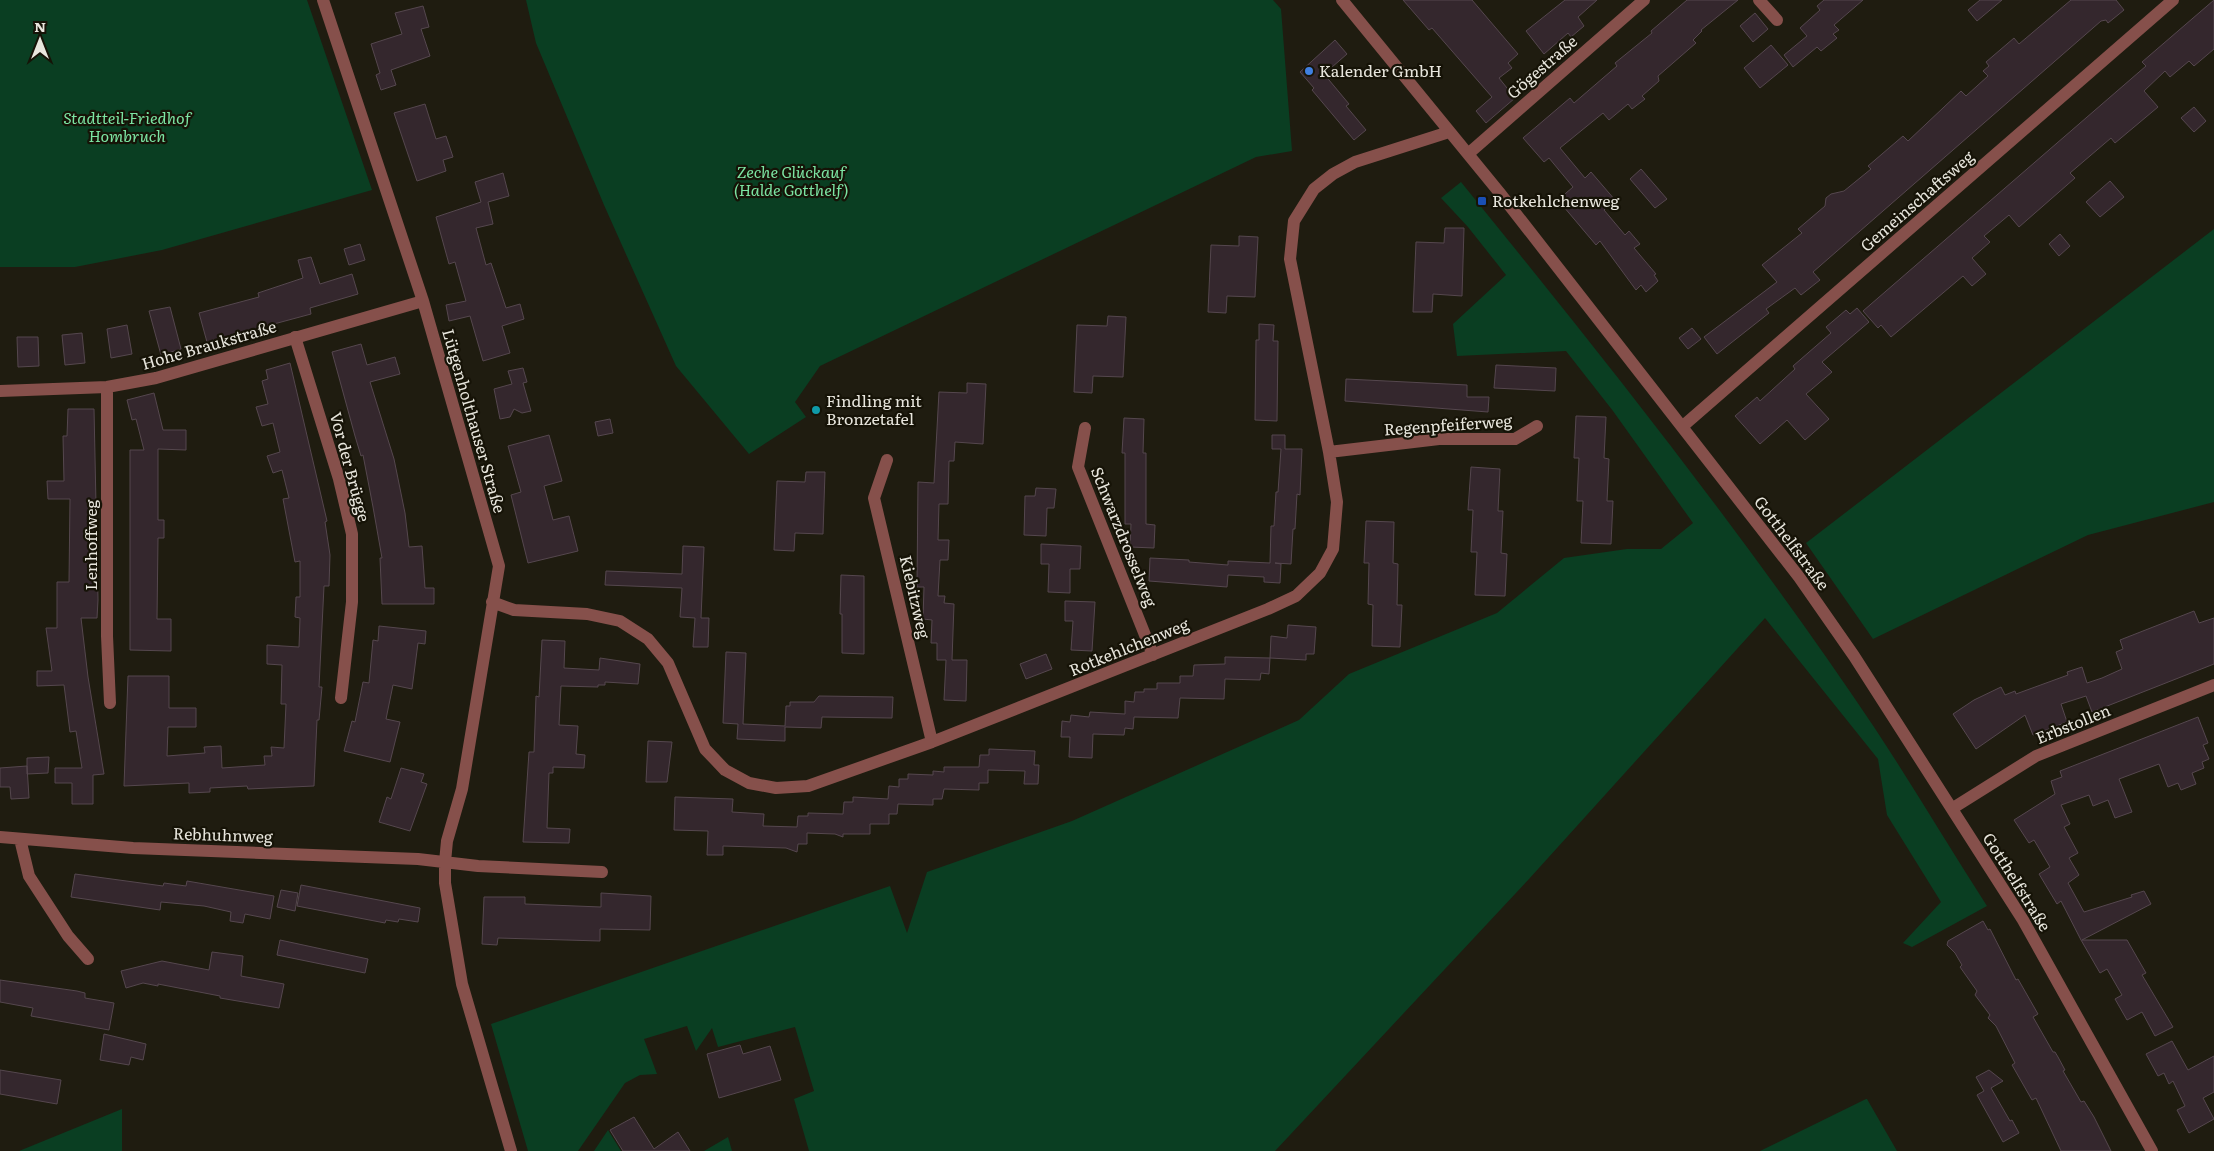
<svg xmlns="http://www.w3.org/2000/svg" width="2214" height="1151" viewBox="0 0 2214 1151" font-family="Literata,serif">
<rect width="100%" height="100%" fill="#1f1c10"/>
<path fill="#0a3e22" d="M 0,0 L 307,0 L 372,190 L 162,250 L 75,267 L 0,267 Z
M 526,0 L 1273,0 L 1281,9 L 1292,151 L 1256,157 L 820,366 L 795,402 L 806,417 L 749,454 L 676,366 L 604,205 L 536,43 Z
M 1461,182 C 1605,359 1747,538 1874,727 C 1913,786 1949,847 1987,906 L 1912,947 L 1903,943 L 1941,902 L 1887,815 L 1878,759 L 1765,618 L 1529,879 L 1275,1151 L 809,1151 L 794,1099 L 814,1091 L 795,1027 L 718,1047 L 712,1028 L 696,1051 L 687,1026 L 644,1039 L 657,1074 L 640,1075 L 625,1083 L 578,1151 L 528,1151 L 491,1024 L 890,886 L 907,933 L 927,872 L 1072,821 L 1299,720 L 1349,674 L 1497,613 L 1564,558 L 1627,549 L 1661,549 L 1693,523 L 1613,411 L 1566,351 L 1457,356 L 1453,324 L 1506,275 L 1468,227 L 1441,198 Z
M 2214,229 L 2214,502 L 2088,535 L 1873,639 L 1806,543 Z
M 1867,1099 L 1897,1151 L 1760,1151 L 1866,1099 Z
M 122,1109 L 122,1151 L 19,1151 Z
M 608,1130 L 621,1151 L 594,1151 Z
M 728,1137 L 732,1151 L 704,1151 Z"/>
<path fill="#34272d" stroke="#55474e" d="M 1403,0 L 1472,0 L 1518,54 L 1508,63 L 1512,68 L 1499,78 L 1515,98 L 1486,123 L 1476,111 L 1492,97 L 1432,28 L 1429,30 Z
M 1565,0 L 1597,0 L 1578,17 L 1584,26 L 1571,37 L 1568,33 L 1544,54 L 1526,31 Z
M 1687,0 L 1738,0 L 1701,30 L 1702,31 L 1693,40 L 1696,43 L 1658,76 L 1659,81 L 1642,96 L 1645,99 L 1632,109 L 1628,104 L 1609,120 L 1603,113 L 1560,148 L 1585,178 L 1591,172 L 1615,200 L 1604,210 L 1625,235 L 1629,231 L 1640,244 L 1634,248 L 1656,274 L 1654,275 L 1658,281 L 1646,292 L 1641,285 L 1636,290 L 1600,241 L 1596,245 L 1558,200 L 1573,187 L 1549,158 L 1544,162 L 1523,138 L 1570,98 L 1574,103 L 1617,66 L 1615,63 L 1652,33 L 1651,31 Z
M 1824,0 L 1863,0 L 1834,25 L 1839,30 L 1833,34 L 1837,38 L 1821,51 L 1817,47 L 1793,67 L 1784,55 L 1807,36 L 1800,28 L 1820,10 L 1817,6 Z
M 1980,0 L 2002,0 L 1977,21 L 1968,10 Z
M 2071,0 L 2116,0 L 2124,10 L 2108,23 L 2106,20 L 2101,21 L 1813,272 L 1820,280 L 1801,295 L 1795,288 L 1766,309 L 1769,313 L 1717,354 L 1704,337 L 1777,282 L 1762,265 L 1802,233 L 1798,229 L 1825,206 L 1826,198 L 1831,194 L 1844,191 L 1871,169 L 1868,166 L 1903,136 L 1908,141 L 1961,91 L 1966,96 L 1988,76 L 1983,71 L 1989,66 L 1986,62 L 2014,38 L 2019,44 Z
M 2214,0 L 2214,49 L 2194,66 L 2189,61 L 2170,77 L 2165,71 L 2144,91 L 2158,107 L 2115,143 L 2111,138 L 2070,173 L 2075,178 L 2019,227 L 2009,215 L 1984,236 L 1990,242 L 1972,258 L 1986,274 L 1972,286 L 1963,276 L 1891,337 L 1881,325 L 1878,328 L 1863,311 L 2146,66 L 2142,62 Z
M 423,6 L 429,27 L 421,29 L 430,56 L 391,70 L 396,85 L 381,90 L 376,75 L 380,73 L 371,44 L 402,34 L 395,13 Z
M 1755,13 L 1768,29 L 1753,42 L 1740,26 Z
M 1335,40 L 1347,54 L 1324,74 L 1349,104 L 1346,106 L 1366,130 L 1354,140 L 1312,90 L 1314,88 L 1300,72 Z
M 1771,45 L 1788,65 L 1760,88 L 1744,68 Z
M 425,104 L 436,139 L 446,136 L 453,157 L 443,160 L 446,171 L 417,181 L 394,113 Z
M 2194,107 L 2206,121 L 2194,132 L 2181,118 Z
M 1641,169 L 1667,199 L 1655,208 L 1630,179 Z
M 503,173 L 509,196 L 488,202 L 493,224 L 476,228 L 486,265 L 491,263 L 506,308 L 520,304 L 524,319 L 502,326 L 510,353 L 483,361 L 470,316 L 449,321 L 446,305 L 466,301 L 455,262 L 449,264 L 436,217 L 481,202 L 475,182 Z
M 2110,181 L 2124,197 L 2100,217 L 2086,202 Z
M 1445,228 L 1464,228 L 1462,296 L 1433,294 L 1432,312 L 1413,312 L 1416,242 L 1444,243 Z
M 2060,234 L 2070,246 L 2059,256 L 2049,244 Z
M 1239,236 L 1258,237 L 1255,297 L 1227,296 L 1226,313 L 1208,312 L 1211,245 L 1239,246 Z
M 360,244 L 365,260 L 349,265 L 344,249 Z
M 311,257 L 320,284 L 352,274 L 358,294 L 310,308 L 311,314 L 207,342 L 199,313 L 259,297 L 258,293 L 303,278 L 298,260 Z
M 170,307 L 181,349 L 161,355 L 149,311 Z
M 1857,308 L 1869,322 L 1822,362 L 1832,372 L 1806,394 L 1829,419 L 1805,440 L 1787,420 L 1760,444 L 1735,416 L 1757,397 L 1760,401 L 1795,369 L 1793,366 L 1831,333 L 1826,327 L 1846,310 L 1850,314 Z
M 1108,316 L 1126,317 L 1123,377 L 1093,376 L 1092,393 L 1074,392 L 1077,325 L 1107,326 Z
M 1259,324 L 1274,325 L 1273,341 L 1278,341 L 1277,421 L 1255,420 L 1256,340 L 1259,340 Z
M 127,325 L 132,354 L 111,358 L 107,329 Z
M 1692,328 L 1701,339 L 1688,349 L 1679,338 Z
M 82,333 L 85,363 L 65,365 L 62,335 Z
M 17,337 L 38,337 L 39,366 L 18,367 Z
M 361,344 L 367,365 L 395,357 L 400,374 L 370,382 L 394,459 L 405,513 L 409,547 L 422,546 L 425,588 L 434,588 L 434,604 L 382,604 L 380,558 L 382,558 L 373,507 L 363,455 L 361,456 L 355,436 L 332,352 Z
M 290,363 L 327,521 L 325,522 L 330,555 L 329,586 L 324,586 L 319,687 L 322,687 L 319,720 L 317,720 L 314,786 L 248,789 L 247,786 L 210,788 L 210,792 L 189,793 L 189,783 L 124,786 L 128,676 L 169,676 L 169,708 L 196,708 L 196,727 L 168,727 L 167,756 L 205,753 L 204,747 L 221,746 L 222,768 L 265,765 L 264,756 L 272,756 L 271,747 L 284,748 L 286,704 L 281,704 L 282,665 L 267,664 L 267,645 L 299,647 L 300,618 L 295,617 L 296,597 L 300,597 L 300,561 L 295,562 L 283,499 L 289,498 L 282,470 L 273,473 L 267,456 L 280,452 L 273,423 L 262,426 L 256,407 L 268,404 L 262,381 L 268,379 L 266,370 Z
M 1496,365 L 1556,368 L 1555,391 L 1494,388 Z
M 523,368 L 527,382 L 523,383 L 531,411 L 522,413 L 514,409 L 510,417 L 500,419 L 494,389 L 512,384 L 508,371 Z
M 1346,379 L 1467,385 L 1467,397 L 1489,397 L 1488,412 L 1345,401 Z
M 967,383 L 986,384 L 983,444 L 955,442 L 954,461 L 949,461 L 948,504 L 939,504 L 938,540 L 949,540 L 948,560 L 940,560 L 938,596 L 945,596 L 944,603 L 954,604 L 952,660 L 967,660 L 966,701 L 944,700 L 946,660 L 937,660 L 937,643 L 931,643 L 932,620 L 923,619 L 924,587 L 917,587 L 918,482 L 934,483 L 939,392 L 967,393 Z
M 154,393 L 163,430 L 186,430 L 186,450 L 158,449 L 158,520 L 164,520 L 164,538 L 158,538 L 157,619 L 171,619 L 171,651 L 130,650 L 130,450 L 144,450 L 136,419 L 132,420 L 127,400 Z
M 68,409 L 94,409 L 98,600 L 97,618 L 81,618 L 88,677 L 104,774 L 93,775 L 93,804 L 72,804 L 72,783 L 55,783 L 55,768 L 82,768 L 76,731 L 70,732 L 64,685 L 37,686 L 37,671 L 52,671 L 46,628 L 57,628 L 57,582 L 69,582 L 70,499 L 48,499 L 47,481 L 64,481 L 63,436 L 67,436 Z
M 1576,416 L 1606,417 L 1604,458 L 1609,459 L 1607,501 L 1613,501 L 1611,544 L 1581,543 L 1583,501 L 1577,501 L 1579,458 L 1574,458 Z
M 1124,418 L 1144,419 L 1143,453 L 1146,453 L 1146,524 L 1155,525 L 1154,548 L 1130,547 L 1131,524 L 1125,524 L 1125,453 L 1122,453 Z
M 610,419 L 613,433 L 598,436 L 595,422 Z
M 549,435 L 562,481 L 544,486 L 553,520 L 569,516 L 578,551 L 528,563 L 511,495 L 521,492 L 508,446 Z
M 1272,435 L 1285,435 L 1285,449 L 1302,449 L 1300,495 L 1297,494 L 1295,529 L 1293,529 L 1291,564 L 1275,563 L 1281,564 L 1280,583 L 1264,582 L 1264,577 L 1228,575 L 1227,587 L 1149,581 L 1150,558 L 1189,560 L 1189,562 L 1228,565 L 1228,561 L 1270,563 L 1271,526 L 1274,526 L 1276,492 L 1278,492 L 1281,449 L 1272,449 Z
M 1471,467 L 1500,469 L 1498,511 L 1503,511 L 1501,553 L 1507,554 L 1505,596 L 1475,595 L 1477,552 L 1471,552 L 1473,510 L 1468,510 Z
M 806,472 L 825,472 L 823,534 L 795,533 L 794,551 L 774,550 L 777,481 L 805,482 Z
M 1036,488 L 1056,489 L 1054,508 L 1047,508 L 1046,536 L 1024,535 L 1025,496 L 1035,496 Z
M 1366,521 L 1394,522 L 1393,563 L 1398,564 L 1397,605 L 1402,605 L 1400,647 L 1372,646 L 1373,605 L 1368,604 L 1369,563 L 1364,563 Z
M 1041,544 L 1081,546 L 1080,569 L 1070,569 L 1070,593 L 1048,592 L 1049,564 L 1041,564 Z
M 683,546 L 704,547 L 701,618 L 709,618 L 708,647 L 693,647 L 695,618 L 680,617 L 682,588 L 605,585 L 606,571 L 682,574 Z
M 841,575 L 864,576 L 864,654 L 842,653 L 842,614 L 840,614 Z
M 1065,601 L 1095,602 L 1092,651 L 1071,650 L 1073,621 L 1065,621 Z
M 2194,611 L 2199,623 L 2214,618 L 2214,664 L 2092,712 L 2086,696 L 2061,704 L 2067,722 L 2033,735 L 2025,715 L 1976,749 L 1953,714 L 1974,700 L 2001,687 L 2005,695 L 2015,691 L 2016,694 L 2068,675 L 2067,672 L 2082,667 L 2087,683 L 2102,678 L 2122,669 L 2116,652 L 2123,649 L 2120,640 Z
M 1288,625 L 1316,627 L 1314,654 L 1306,654 L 1306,660 L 1270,658 L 1271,636 L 1287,638 Z
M 379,626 L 426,631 L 425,644 L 418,643 L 412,689 L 393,685 L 386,719 L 400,722 L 390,762 L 344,751 L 352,721 L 355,722 L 363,682 L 369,683 L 373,640 L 378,641 Z
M 542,640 L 565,641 L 564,668 L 599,670 L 600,658 L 640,664 L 638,684 L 605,682 L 605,685 L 598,685 L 598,687 L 561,686 L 559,725 L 578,726 L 576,754 L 585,755 L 584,768 L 553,767 L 553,773 L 549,773 L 547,828 L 570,829 L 569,843 L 523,842 L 529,752 L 534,752 L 536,696 L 539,697 Z
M 726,652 L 746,653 L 743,724 L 785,726 L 786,706 L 790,706 L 790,702 L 814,702 L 819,696 L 893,697 L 892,718 L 822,717 L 821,728 L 785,727 L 785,741 L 737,739 L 738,724 L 723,723 Z
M 1046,654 L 1052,669 L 1026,679 L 1020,664 Z
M 1225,657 L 1270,658 L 1269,674 L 1261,673 L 1260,680 L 1225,679 L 1224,699 L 1180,698 L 1178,718 L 1134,717 L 1133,729 L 1125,728 L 1124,735 L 1093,734 L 1092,758 L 1069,757 L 1070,737 L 1061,737 L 1062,721 L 1070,722 L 1071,715 L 1089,717 L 1090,712 L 1125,714 L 1125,701 L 1134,702 L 1135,692 L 1144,692 L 1144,689 L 1157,689 L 1157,683 L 1180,683 L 1180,676 L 1193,676 L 1194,665 L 1225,664 Z
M 2198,717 L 2208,743 L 2203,745 L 2209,759 L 2202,762 L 2204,768 L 2192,773 L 2196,784 L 2181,790 L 2178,783 L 2168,787 L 2159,764 L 2119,779 L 2132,812 L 2115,818 L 2108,800 L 2093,806 L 2089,795 L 2061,805 L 2070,824 L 2064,827 L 2078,853 L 2069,858 L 2079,875 L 2068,883 L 2084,912 L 2132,897 L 2131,895 L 2144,891 L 2151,904 L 2082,940 L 2127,940 L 2146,973 L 2142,975 L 2173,1027 L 2155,1036 L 2142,1012 L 2127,1020 L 2115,999 L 2122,995 L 2107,969 L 2100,973 L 2081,940 L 2061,901 L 2057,904 L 2039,874 L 2050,867 L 2034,840 L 2029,843 L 2014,820 L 2055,794 L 2051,781 L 2062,777 L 2060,771 Z
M 648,741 L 672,742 L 667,782 L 646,782 Z
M 989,749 L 1035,751 L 1034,765 L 1039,765 L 1038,784 L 1024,784 L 1025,771 L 988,770 L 988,783 L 979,783 L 979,790 L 944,789 L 942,799 L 933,799 L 933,805 L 898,804 L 897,814 L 889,814 L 889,824 L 870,824 L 870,834 L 843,834 L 843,837 L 835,834 L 807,833 L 807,844 L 798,844 L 797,852 L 786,848 L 723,846 L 723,855 L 707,855 L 708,831 L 674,830 L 675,797 L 733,799 L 732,812 L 764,814 L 763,826 L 797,827 L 798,816 L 808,816 L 808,813 L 843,814 L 844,802 L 853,802 L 853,797 L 888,799 L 889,786 L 899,787 L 899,779 L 908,779 L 908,774 L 933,775 L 933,771 L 944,772 L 944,767 L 979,767 L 980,755 L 989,755 Z
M 49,757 L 48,773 L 27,774 L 27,758 Z
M 27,766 L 29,798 L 11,799 L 10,787 L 0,787 L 0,768 Z
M 401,768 L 424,774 L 421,782 L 427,784 L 410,831 L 379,822 L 387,797 L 391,799 Z
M 75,874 L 163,886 L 164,883 L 186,886 L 187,881 L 274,896 L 270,919 L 245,914 L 243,923 L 230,921 L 231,912 L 204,906 L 161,902 L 160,910 L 71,897 Z
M 301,885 L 420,908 L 418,922 L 399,919 L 398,922 L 386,920 L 385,923 L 297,906 Z
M 281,890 L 298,893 L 295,911 L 277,907 Z
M 601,893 L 651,896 L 650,930 L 600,929 L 600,941 L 498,938 L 497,945 L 482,944 L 484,897 L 525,897 L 525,904 L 601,907 Z
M 1983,921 L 1988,930 L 1990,929 L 2016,980 L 2018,979 L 2038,1014 L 2033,1017 L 2053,1052 L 2055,1052 L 2058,1057 L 2065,1070 L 2063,1071 L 2081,1102 L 2084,1101 L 2094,1117 L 2111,1151 L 2061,1151 L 2036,1098 L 2032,1100 L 2012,1065 L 2015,1063 L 1996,1026 L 1988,1018 L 1990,1015 L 1975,995 L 1977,991 L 1960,967 L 1962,965 L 1955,953 L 1947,945 L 1948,941 Z
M 280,940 L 368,959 L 365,973 L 277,955 Z
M 212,952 L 243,956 L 241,976 L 284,984 L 279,1008 L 220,998 L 220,996 L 158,984 L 158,986 L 143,983 L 126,988 L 121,971 L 162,961 L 209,970 Z
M 0,980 L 77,991 L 85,993 L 85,998 L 114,1003 L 109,1030 L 31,1016 L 33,1008 L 0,1002 Z
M 104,1034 L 146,1044 L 143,1060 L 131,1057 L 129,1065 L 100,1060 Z
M 2172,1041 L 2188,1070 L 2214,1056 L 2214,1092 L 2203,1098 L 2214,1119 L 2189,1133 L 2177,1110 L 2185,1106 L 2173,1081 L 2169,1084 L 2164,1073 L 2158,1076 L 2146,1054 Z
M 740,1045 L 743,1054 L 770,1046 L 781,1080 L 719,1098 L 707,1054 Z
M 0,1070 L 61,1080 L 57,1104 L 0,1094 Z
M 1989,1070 L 2003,1081 L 1991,1088 L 2010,1121 L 2012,1120 L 2019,1133 L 2003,1142 L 1977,1095 L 1984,1091 L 1976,1077 Z
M 634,1117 L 654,1149 L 678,1132 L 690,1151 L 623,1151 L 610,1130 Z"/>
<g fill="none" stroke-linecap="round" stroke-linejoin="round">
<path stroke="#86504b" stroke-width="12" d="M 323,0 L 423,301 L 499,566 L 462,789 L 447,841 L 445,862 L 445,883 L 462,984 L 511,1151
M 1342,0 L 1499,192 L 1799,577 L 1854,656 L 2023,920 L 2152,1151
M 1759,0 L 1777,20
M 1468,154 L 1644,0
M 295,337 L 339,479 L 352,534 L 352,602 L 341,698
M 107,387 L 107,636 L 110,703
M 0,391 L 107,387 L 156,378 L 423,301
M 1683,426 L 2173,0
M 1085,428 L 1078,467 L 1153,655
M 1329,452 L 1439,439 L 1515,439 L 1537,426
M 887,460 L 874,498 L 932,742
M 492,602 L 514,610 L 587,614 L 620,621 L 648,639 L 668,663 L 705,749 L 725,770 L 749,783 L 776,788 L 808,786 L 932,742 L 1268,609 L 1296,596 L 1320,573 L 1333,549 L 1337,502 L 1329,452 L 1290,259 L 1294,221 L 1314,189 L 1333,174 L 1355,162 L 1449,132
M 1953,808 L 2036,756 L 2214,685
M 0,837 L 133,848 L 418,859 L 478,866 L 602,872
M 20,839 L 29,876 L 68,936 L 88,959"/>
</g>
<circle fill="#3f7fe0" stroke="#161307" stroke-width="2" cx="1309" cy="71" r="5"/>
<rect fill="#1a4fb4" stroke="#161307" stroke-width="2" x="1477" y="196" width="10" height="10" rx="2.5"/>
<circle fill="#0f9aa8" stroke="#161307" stroke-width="2" cx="816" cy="410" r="5"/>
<g text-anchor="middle" stroke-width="4.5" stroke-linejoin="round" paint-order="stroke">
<g font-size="16" fill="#e8e6dd" stroke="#161307">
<text transform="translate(1542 67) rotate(-41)" y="6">Gögestraße</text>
<text transform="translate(1917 201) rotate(-41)" y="6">Gemeinschaftsweg</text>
<text transform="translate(209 345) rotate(-16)" y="6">Hohe Braukstraße</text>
<text transform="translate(474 421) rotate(74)" y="6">Lütgenholthauser Straße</text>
<text transform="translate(1448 425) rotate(-4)" y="6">Regenpfeiferweg</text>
<text transform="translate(350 467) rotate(75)" y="6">Vor der Brügge</text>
<text transform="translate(1124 537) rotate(68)" y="6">Schwarzdrosselweg</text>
<text transform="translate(1792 543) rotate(53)" y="6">Gotthelfstraße</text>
<text transform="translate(91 545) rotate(-90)" y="6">Lenhoffweg</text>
<text transform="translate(915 597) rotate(77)" y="6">Kiebitzweg</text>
<text transform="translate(1129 647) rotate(-22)" y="6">Rotkehlchenweg</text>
<text transform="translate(2073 724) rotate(-22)" y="6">Erbstollen</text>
<text transform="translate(223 835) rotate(2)" y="6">Rebhuhnweg</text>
<text transform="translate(2017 882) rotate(58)" y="6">Gotthelfstraße</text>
</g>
<g font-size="16" fill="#e8e6dd" stroke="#161307" text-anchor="start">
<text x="1319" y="77">Kalender GmbH</text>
<text x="1492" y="207">Rotkehlchenweg</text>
<text x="826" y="407">Findling mit<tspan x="826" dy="18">Bronzetafel</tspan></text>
</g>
<g font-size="16" font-style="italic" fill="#7ce5a3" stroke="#161307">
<text x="127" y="124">Stadtteil-Friedhof<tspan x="127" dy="18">Hombruch</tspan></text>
<text x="791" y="178">Zeche Glückauf<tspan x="791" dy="18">(Halde Gotthelf)</tspan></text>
</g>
</g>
<g transform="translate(40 40)" stroke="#161307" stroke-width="4" paint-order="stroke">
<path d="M0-4L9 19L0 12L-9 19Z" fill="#e8e6dd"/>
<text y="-8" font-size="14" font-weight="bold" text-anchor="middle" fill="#e8e6dd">N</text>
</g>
</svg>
